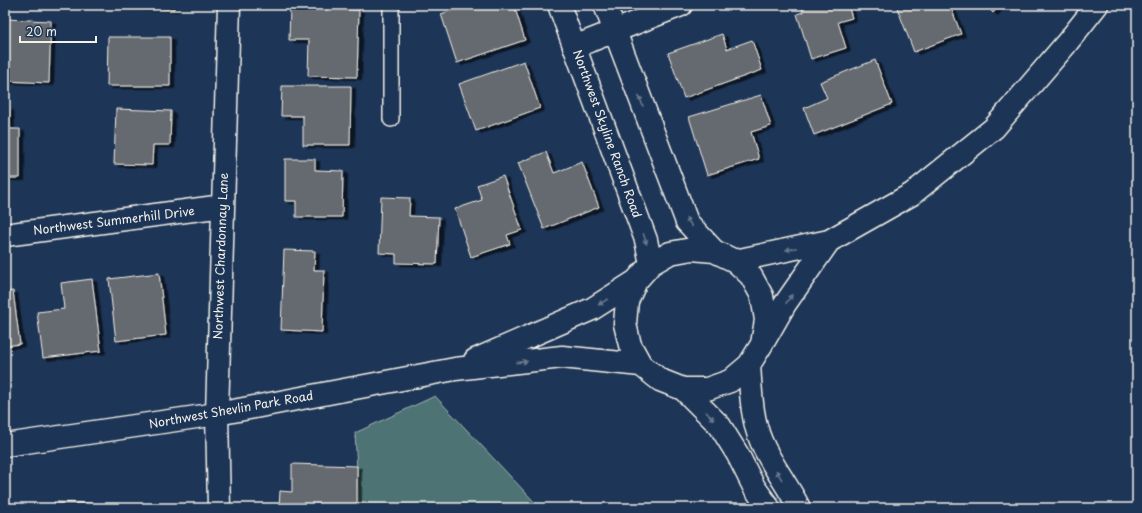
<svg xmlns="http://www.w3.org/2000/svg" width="1142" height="513" viewBox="0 0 1142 513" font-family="'Playpen Sans',sans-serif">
<defs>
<filter id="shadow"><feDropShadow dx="4.5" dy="2.5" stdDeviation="0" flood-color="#0009"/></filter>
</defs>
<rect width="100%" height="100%" fill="#1d3557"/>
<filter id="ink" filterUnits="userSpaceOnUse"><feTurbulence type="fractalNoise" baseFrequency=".025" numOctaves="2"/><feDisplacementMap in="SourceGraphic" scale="8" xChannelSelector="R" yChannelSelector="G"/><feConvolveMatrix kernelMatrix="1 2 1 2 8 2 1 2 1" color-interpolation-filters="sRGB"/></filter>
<g filter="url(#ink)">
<path fill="#4e7375" stroke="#a1b2ae" d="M 435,396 L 540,508 L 359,508 L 355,433 Z"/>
<path fill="#656a70" stroke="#f4f1e8" filter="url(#shadow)" d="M 114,5 L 174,5 L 174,9 L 114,7 Z
M 467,5 L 514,5 L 525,40 L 457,63 L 441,14 Z
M 801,5 L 848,5 L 852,18 L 838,22 L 846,48 L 811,59 L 797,14 L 803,12 Z
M 896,5 L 950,5 L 961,34 L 914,52 Z
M 986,5 L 1001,5 L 993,13 Z
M 290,8 L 359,10 L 357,77 L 308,76 L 309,40 L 289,40 Z
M 5,19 L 51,21 L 49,83 L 5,81 Z
M 722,34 L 727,49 L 752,40 L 762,70 L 684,98 L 668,53 Z
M 108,37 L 170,37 L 170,86 L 107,86 Z
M 875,60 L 892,104 L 814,135 L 804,108 L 827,98 L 820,82 Z
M 524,61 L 540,108 L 476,131 L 459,84 Z
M 282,86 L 351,86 L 350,145 L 303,145 L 303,116 L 281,116 Z
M 761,95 L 771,126 L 751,132 L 759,159 L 707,175 L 689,117 Z
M 5,108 L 9,108 L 10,129 L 20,129 L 20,178 L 5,178 Z
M 116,109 L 171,111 L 170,145 L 153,145 L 152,165 L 114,164 Z
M 546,152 L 554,173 L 582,162 L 599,207 L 544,229 L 518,163 Z
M 285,159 L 315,159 L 315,170 L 343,171 L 342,217 L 296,217 L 296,201 L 285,201 Z
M 503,176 L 522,230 L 507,235 L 510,244 L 471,257 L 455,209 L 482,200 L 477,185 Z
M 381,197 L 410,198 L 409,216 L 439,217 L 437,264 L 396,263 L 396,254 L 379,253 Z
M 284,250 L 315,251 L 314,270 L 324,270 L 322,332 L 281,330 Z
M 159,273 L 166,335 L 116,341 L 109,279 Z
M 92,279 L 101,351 L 43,358 L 37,312 L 64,309 L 61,283 Z
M 13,291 L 20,344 L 5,346 L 5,292 Z
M 292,464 L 357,466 L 357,508 L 279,508 L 280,491 L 292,492 Z
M 54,502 L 173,506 L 172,508 L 54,508 Z"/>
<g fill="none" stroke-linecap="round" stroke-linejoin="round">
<defs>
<path id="service" d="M 391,119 L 391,5"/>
<path id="minor" d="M 574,47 L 681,5
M 5,235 L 223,206
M 219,508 L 217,414 L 229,5"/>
<path id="tertiary" d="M 559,5 L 646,240 L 651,264
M 605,5 L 687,222 L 714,251
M 735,261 L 829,241 L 912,194 L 994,128 L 1066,44 L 1097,5
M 765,339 L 785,304 L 829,241
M 475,360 L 592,309 L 636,281 L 651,264 L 670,253 L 692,249 L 714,251 L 735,261 L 751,276 L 762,296 L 766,320 L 762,344 L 749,365 L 730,381 L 707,389 L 683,389 L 660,380 L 641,365 L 630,345 L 625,324 L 627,301 L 636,281
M 749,365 C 751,390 751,417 761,441 C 771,465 788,485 799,508
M 683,389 L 720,426 L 738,455 L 754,487 L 769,508
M 5,445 L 217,414 L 455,369 L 562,357 L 641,365"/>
</defs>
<use href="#service" stroke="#f4f1e8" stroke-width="18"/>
<use href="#minor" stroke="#f4f1e8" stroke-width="25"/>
<use href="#tertiary" stroke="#f4f1e8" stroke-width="25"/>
<use href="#service" stroke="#1d3557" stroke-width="15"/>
<use href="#minor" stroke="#1d3557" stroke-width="22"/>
<use href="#tertiary" stroke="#1d3557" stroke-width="22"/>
</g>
<defs><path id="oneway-solid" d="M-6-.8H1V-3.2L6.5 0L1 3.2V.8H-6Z"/></defs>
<g fill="#68778a">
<use href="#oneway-solid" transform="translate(641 101) rotate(-111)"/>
<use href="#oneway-solid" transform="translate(689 222) rotate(-123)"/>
<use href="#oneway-solid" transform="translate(645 239) rotate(73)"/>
<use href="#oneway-solid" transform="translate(791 249) rotate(168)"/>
<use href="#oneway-solid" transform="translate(789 299) rotate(-55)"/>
<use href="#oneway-solid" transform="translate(603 302) rotate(148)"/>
<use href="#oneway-solid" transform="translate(522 362) rotate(-6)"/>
<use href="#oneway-solid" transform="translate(710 416) rotate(45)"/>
<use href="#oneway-solid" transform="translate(779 475) rotate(-121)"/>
</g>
</g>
<g text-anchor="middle" stroke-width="3.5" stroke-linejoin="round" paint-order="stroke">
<g font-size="12" fill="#f4f1e8" stroke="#1d3557">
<text transform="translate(607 134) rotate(70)" y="4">Northwest Skyline Ranch Road</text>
<text transform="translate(114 221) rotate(-7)" y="4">Northwest Summerhill Drive</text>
<text transform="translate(221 256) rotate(-88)" y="4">Northwest Chardonnay Lane</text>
<text transform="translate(231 410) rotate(-10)" y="4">Northwest Shevlin Park Road</text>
</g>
</g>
<rect width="1142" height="513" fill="none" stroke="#1d3557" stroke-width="20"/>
<rect x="10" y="10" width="1122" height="493" fill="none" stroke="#f4f1e8" stroke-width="1.5" filter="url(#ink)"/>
<path d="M20 36v6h76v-6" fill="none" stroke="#f4f1e8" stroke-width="2"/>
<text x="26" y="36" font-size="12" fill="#f4f1e8" stroke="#1d3557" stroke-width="3" paint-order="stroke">20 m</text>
</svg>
